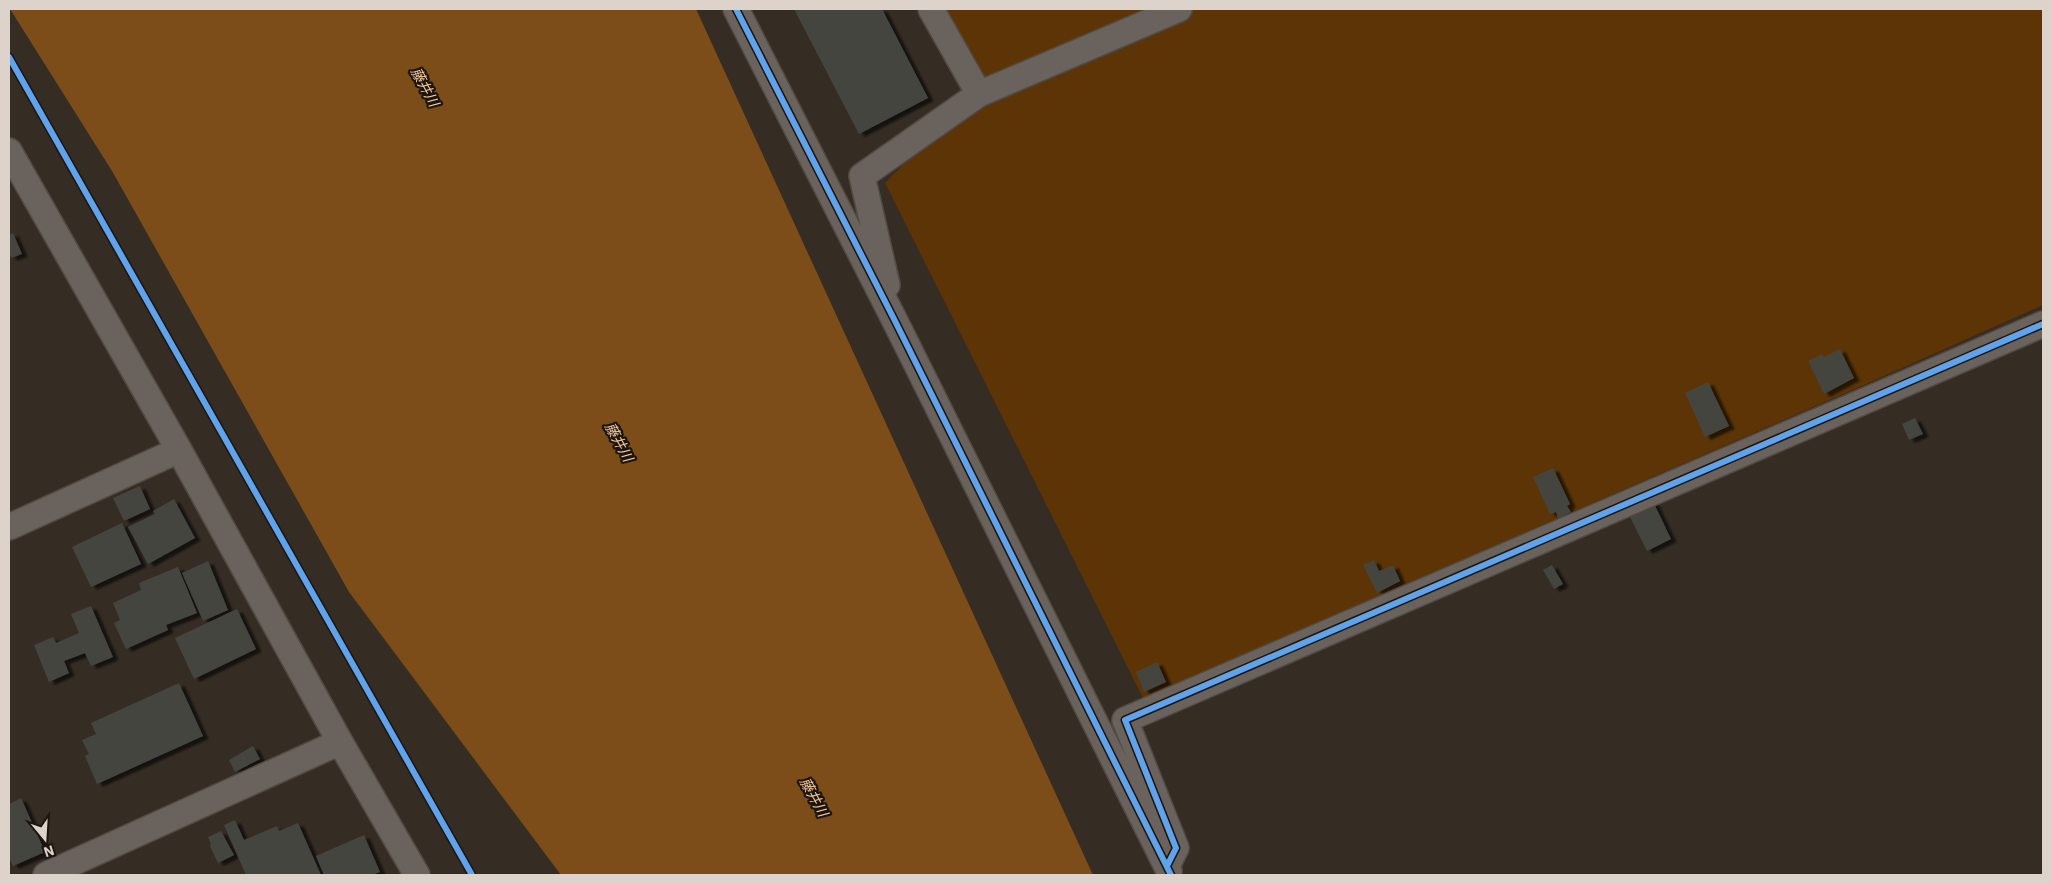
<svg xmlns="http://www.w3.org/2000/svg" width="2052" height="884" viewBox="0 0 2052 884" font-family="'IBM Plex Sans','Noto Sans JP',sans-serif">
<defs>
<filter id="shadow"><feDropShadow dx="5.5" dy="3" stdDeviation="1" flood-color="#0009"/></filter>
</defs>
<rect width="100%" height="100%" fill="#352c24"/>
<path fill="#5c3405" d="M 940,9 L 2043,9 L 2043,305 L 1864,385 L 1143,698 L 885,183 L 928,138 L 987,99 Z"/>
<path fill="#7c4c19" d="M 10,9 L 696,9 L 1093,875 L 561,875 L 349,592 L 112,171 Z"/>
<path fill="#444540" filter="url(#shadow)" d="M 794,9 L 882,9 L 928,98 L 859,134 Z
M 13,233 L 22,254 L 11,258 L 9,252 L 9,235 Z
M 1840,349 L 1854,378 L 1824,394 L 1808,361 L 1822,354 L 1824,357 Z
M 1708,382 L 1729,426 L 1705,437 L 1685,393 Z
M 1915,418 L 1923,434 L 1909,440 L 1902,424 Z
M 1553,468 L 1570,504 L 1567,506 L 1571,512 L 1558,518 L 1556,512 L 1550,514 L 1533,477 Z
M 140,486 L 150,509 L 124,521 L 113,498 Z
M 1650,495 L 1671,539 L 1647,551 L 1625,507 Z
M 174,499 L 195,538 L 148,564 L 128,527 L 155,514 L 153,511 Z
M 122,523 L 141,564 L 91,587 L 72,547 Z
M 1374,560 L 1379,571 L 1393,565 L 1400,581 L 1377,593 L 1363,565 Z
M 208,561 L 228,610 L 203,621 L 182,573 Z
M 1552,565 L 1563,584 L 1554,589 L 1543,570 Z
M 178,567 L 197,613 L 166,625 L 168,630 L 126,649 L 114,623 L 120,620 L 113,603 L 141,590 L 139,583 Z
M 91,606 L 113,657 L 91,666 L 85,653 L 64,661 L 69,673 L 49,682 L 34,645 L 53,637 L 56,643 L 79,633 L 71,614 Z
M 237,609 L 256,649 L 194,679 L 175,638 Z
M 1157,662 L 1166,682 L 1144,692 L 1136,672 Z
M 179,683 L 203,736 L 97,784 L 85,756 L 89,754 L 82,740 L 96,734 L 91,723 Z
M 253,746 L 260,759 L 235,772 L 229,760 Z
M 21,798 L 45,852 L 13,866 L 9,858 L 9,804 Z
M 235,820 L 244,840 L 277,826 L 279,831 L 298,823 L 321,875 L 246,875 L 224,825 Z
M 221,831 L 234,855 L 218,863 L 210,846 L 211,844 L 208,837 Z
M 364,835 L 380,872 L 372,875 L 324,875 L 316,856 Z"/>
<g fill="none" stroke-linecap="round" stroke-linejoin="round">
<defs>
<path id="street" d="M 736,9 L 895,321 L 1169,871
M 931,9 L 979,94
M 9,151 L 179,450 L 340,742 L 417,875
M 887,285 L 862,176 L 979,94 L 1179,9
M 9,527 L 179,450
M 1167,866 L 1176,848 L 1125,720 L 2043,324
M 46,875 L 340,742"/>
</defs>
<use href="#street" stroke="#524a43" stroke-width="28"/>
<use href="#street" stroke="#6a625c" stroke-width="25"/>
<defs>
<path id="cycleway" d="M 736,9 L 895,321 L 1171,875
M 9,57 L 472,875
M 1167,866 L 1176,848 L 1125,720 L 2043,324"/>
</defs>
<use href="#cycleway" stroke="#1d160f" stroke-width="9"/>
<use href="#cycleway" stroke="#60a3ed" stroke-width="6"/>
</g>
<g text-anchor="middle" stroke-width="4.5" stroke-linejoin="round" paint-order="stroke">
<g font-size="14" font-style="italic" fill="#fdcea5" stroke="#1d160f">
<text transform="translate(425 87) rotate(61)" y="5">藤井川</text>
<text transform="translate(619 442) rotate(61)" y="5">藤井川</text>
<text transform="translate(814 797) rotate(61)" y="5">藤井川</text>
</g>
</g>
<rect width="2052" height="884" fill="none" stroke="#ddd3ca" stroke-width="20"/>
<g transform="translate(45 839) rotate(162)" stroke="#1d160f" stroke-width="4" paint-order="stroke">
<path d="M0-4L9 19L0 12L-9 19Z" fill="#ddd3ca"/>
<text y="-8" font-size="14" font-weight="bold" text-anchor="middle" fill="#ddd3ca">N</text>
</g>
</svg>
